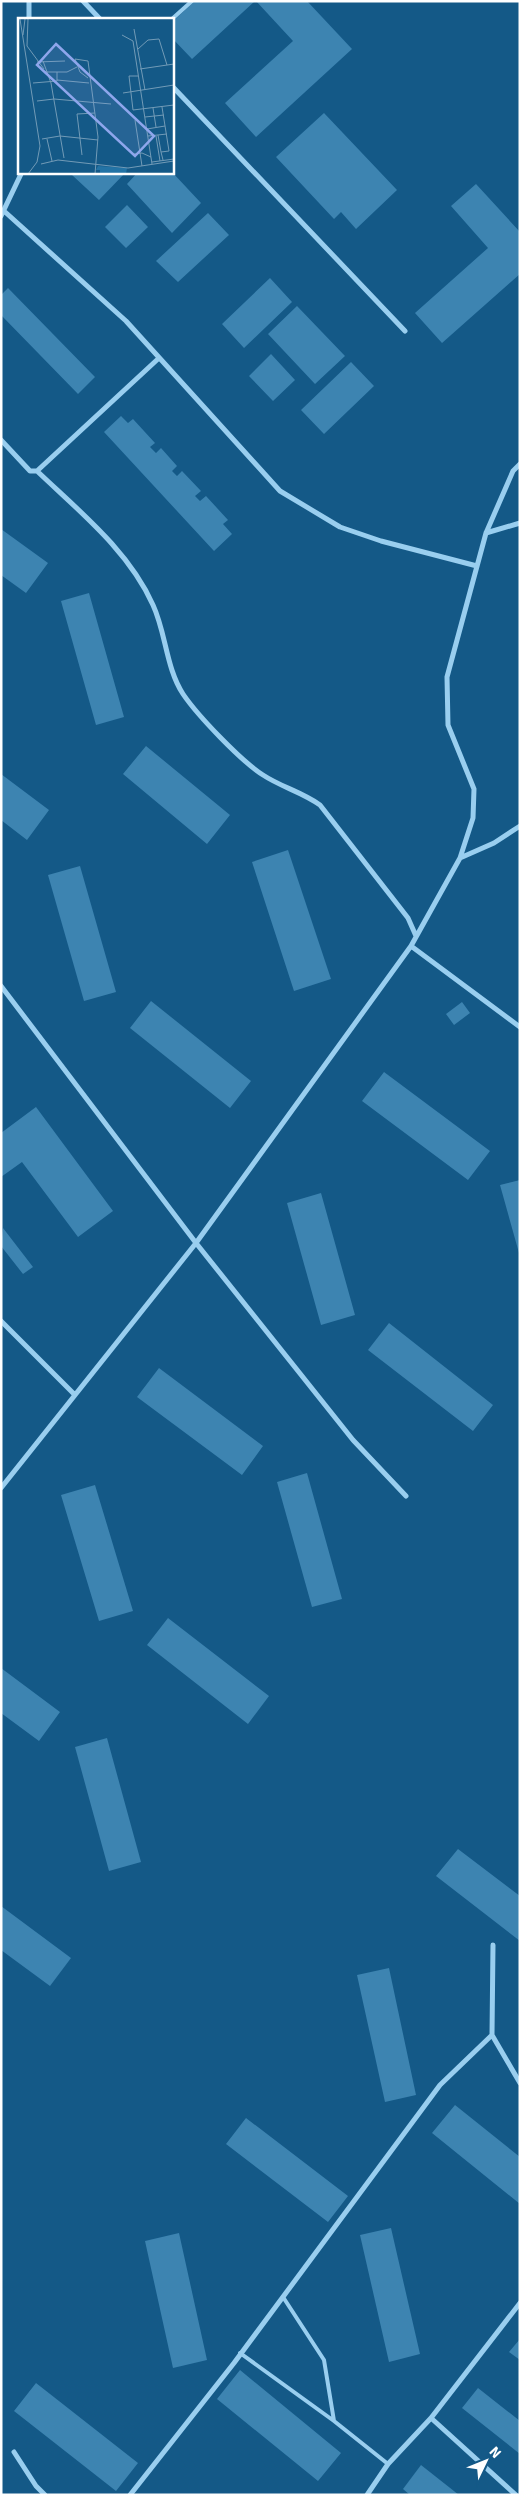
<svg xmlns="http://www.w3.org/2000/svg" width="521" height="2496" viewBox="0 0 521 2496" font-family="Signika,sans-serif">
<rect width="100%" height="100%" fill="#145987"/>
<path fill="#3d84b1" d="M 195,1 L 255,1 L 192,59 L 172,38 L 172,22 Z
M 256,1 L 307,1 L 352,49 L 256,137 L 225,103 L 293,41 Z
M 324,113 L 397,190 L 356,229 L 341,212 L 334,219 L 276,157 Z
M 75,172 L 126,172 L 99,200 L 72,175 Z
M 138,172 L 172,172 L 201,203 L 172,233 L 127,184 Z
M 476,184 L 520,232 L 520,274 L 442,343 L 415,313 L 488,248 L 451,206 Z
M 127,205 L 148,227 L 126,248 L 105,227 Z
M 208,213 L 229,235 L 178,282 L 156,261 Z
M 270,278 L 292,302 L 244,348 L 222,324 Z
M 8,288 L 95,377 L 78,394 L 1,315 L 1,295 Z
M 297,306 L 345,356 L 315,384 L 268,334 Z
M 271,354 L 295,380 L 273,401 L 249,376 Z
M 351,362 L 374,386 L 324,434 L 301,410 Z
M 121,416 L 128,423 L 133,419 L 155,443 L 150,447 L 156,453 L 161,448 L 177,466 L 172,471 L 177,476 L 182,471 L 201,491 L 195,496 L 200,501 L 206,496 L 228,520 L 223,524 L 232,534 L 214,551 L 104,432 Z
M 1,529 L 48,563 L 26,593 L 1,575 Z
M 89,593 L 124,717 L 96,725 L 61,601 Z
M 146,746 L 230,815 L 207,844 L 123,774 Z
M 1,774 L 49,810 L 27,840 L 1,820 Z
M 288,850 L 331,979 L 294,991 L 252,862 Z
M 80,866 L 116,992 L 84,1001 L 48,875 Z
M 151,1001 L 251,1081 L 230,1108 L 130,1028 Z
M 462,1002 L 470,1013 L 454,1025 L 446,1014 Z
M 384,1072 L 490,1151 L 468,1180 L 362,1101 Z
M 36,1107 L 113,1211 L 78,1237 L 22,1162 L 1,1177 L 1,1133 Z
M 520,1180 L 520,1253 L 519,1253 L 500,1185 Z
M 321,1193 L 355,1315 L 321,1325 L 287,1203 Z
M 3,1228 L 33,1267 L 23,1274 L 1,1246 Z
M 389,1323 L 493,1405 L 473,1431 L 368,1350 Z
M 159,1368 L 263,1446 L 242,1475 L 137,1397 Z
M 307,1473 L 342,1599 L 312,1607 L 277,1482 Z
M 95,1485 L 133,1611 L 99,1621 L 61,1495 Z
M 168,1618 L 269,1696 L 248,1724 L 147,1645 Z
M 1,1668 L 60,1712 L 39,1741 L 1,1713 Z
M 107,1738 L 141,1862 L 109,1871 L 75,1747 Z
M 458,1849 L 520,1896 L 520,1941 L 436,1876 Z
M 1,1906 L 71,1958 L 50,1986 L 1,1950 Z
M 389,1968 L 416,2095 L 385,2102 L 357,1975 Z
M 455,2105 L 520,2157 L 520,2204 L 432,2133 Z
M 246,2118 L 348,2196 L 328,2222 L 226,2144 Z
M 391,2228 L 420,2354 L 389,2362 L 360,2235 Z
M 179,2233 L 207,2360 L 173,2368 L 145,2241 Z
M 520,2339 L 520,2360 L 509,2352 Z
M 240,2370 L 341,2453 L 318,2481 L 217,2399 Z
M 36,2383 L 138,2463 L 116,2491 L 14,2411 Z
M 478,2388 L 520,2421 L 520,2454 L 462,2408 Z
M 421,2465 L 459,2495 L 410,2495 L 403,2489 Z"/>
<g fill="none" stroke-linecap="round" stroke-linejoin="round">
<path stroke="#99ceef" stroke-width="4" d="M 172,19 L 192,1
M 283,2297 L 324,2360 L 334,2421 L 388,2464
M 240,2353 L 334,2421"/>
<path stroke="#99ceef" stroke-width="5" d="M 83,1 L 100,19
M 29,19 L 29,1
M 172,86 L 405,331
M 4,211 L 126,321 L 280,491 L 340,527 L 381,541 L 477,566
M 1,216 L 22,172
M 1,440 L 30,471 L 37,471 L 159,358
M 37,471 C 79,511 129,551 153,605 C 166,633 166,668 183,694 C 198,716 241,761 263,775 C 281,787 302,792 320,805 L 408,918 L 416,936
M 486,533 L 520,523
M 460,858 L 473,818 L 474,789 L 448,725 L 447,677 L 486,533 L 513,471 L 520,464
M 411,946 L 520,1027
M 1,986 L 196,1243 L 353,1440 L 406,1496
M 1,1321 L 74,1394
M 1,1488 L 196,1243 L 411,946 L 460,858 L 494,843 L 520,826
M 493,1945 L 492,2035 L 520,2083
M 431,2418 L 516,2495
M 14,2452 L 36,2486 L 45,2495
M 130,2495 L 234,2363 L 440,2085 L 492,2035
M 367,2495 L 388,2464 L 431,2418 L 520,2303"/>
</g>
<g transform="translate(18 18)">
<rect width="156" height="156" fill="#145987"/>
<path d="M 80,148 L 109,150 L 108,156 L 82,156 L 82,152 L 78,152 Z" fill="#2373a5"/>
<path fill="none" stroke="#729bb7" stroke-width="1" d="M 2,1 L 22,128 L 19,144 L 10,156M 10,1 L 9,28 L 26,51M 116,11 L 127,72M 5,17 L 7,1M 104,17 L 115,23 L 134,146M 120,31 L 130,22 L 141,21 L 149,47M 25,43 L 33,65 L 46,140M 19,44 L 47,43M 122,51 L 156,46M 27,54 L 49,54 L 59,49M 120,58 L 111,58 L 115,92 L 156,87M 70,60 L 62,54 L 57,41 L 70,43 L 80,119 L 77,156M 39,62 L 71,65M 15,65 L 39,63 L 39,54M 105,75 L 156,67M 19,83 L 36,81 L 93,86M 144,89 L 151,133 L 143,134 L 145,142M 135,90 L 138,109M 127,99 L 146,97M 117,102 L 124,148M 129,111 L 147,108M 140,117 L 143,134M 130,118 L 149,116M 138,118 L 142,143M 24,121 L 42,118 L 80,122M 29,121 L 34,143M 116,136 L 124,135 L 133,139M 64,137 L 59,96 L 77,95M 134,144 L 156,141M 23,146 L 40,142 L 110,150 L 156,143"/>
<path fill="#8ea6ec" fill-opacity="0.15" stroke="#8ea6ec" stroke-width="2.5" d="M 38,26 L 136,118 L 117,138 L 19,47 Z"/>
<rect width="156" height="156" fill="none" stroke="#fff" stroke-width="2.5"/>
</g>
<rect width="521" height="2496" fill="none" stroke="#ffffff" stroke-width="5"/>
<g transform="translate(486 2461) rotate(47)" stroke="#145987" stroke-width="4" paint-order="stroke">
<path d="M0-4L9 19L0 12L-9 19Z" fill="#ffffff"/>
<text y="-8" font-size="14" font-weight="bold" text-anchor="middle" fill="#ffffff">N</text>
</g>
</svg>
